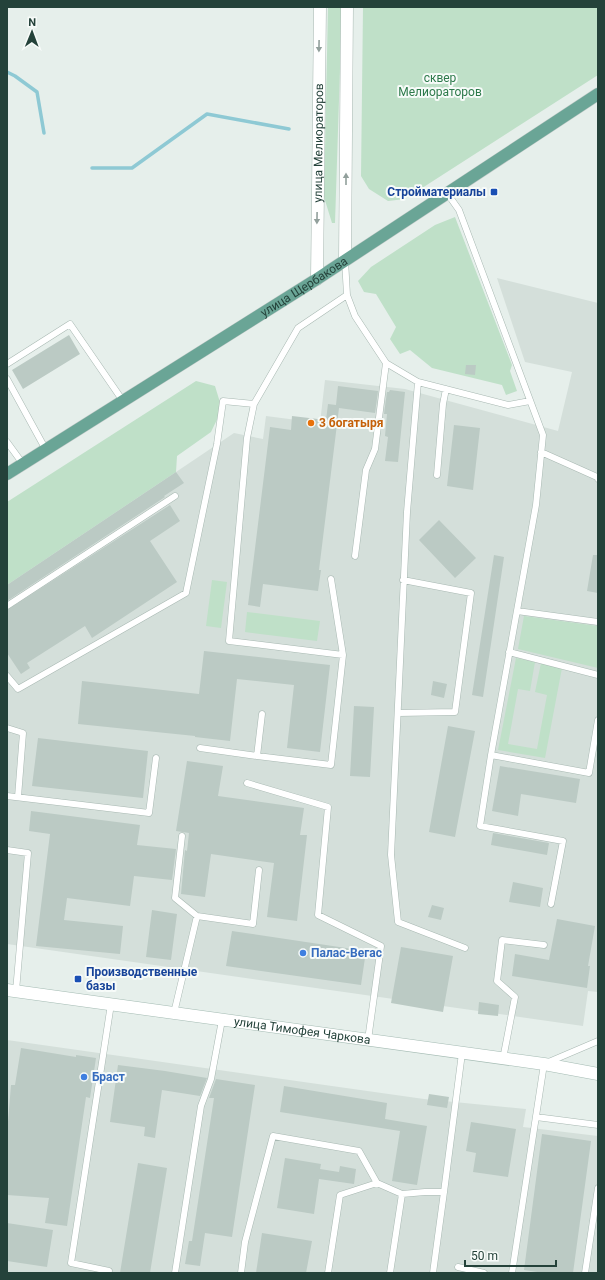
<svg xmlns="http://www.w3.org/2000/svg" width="605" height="1280" viewBox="0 0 605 1280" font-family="Roboto,sans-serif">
<rect width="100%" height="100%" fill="#e6efeb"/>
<path fill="#d4dfda" d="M 497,278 L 598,303 L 598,992 L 588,991 L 583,1026 L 7,944 L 7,585 L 176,472 L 234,433 L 263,439 L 266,416 L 320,423 L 325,380 L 405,389 L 558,431 L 572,372 L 525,362 Z
M 7,1040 L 424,1099 L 526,1109 L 523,1127 L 598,1136 L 598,1273 L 7,1273 Z"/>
<path fill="#bfe0c8" d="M 328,7 L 342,7 L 335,223 L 332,223 L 324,197 Z
M 363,7 L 598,7 L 598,75 L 405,199 L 388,201 L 369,189 L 361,176 Z
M 455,217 L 512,365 L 510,371 L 517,391 L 506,395 L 502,385 L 432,368 L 410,350 L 400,354 L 390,339 L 396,327 L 376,294 L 364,292 L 358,281 L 371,267 L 435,225 Z
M 196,381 L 215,386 L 222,409 L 211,432 L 177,456 L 176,472 L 7,585 L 7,502 Z
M 212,580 L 227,582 L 221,628 L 206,626 Z
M 247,612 L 320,621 L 317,641 L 245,632 Z
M 524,616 L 598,626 L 598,668 L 518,649 Z
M 516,658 L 535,662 L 530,691 L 518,689 L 508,744 L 537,749 L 547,695 L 535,692 L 541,663 L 562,668 L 545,758 L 498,750 Z"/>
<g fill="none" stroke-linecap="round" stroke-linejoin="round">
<path stroke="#8ec9d4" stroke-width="3.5" d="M 7,72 L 15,76 L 37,92 L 44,133
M 92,168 L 132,168 L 207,114 L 289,129"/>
</g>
<path fill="#bbcac4" d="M 69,335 L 80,354 L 23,389 L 12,370 Z
M 466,365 L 476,365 L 475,375 L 465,374 Z
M 338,386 L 378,391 L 375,413 L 339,408 L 319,570 L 321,570 L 318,591 L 263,584 L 260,607 L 248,605 L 270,427 L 291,430 L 292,416 L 326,420 L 328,404 L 336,405 Z
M 390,390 L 405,392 L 398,462 L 385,461 L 388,437 L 385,436 L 387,414 L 384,414 L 387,392 L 389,392 Z
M 454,425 L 480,428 L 473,490 L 447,486 Z
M 176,472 L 184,483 L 164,496 L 165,497 L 7,601 L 7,585 Z
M 170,505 L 180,521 L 150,541 L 177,582 L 92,638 L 85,626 L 27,663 L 30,668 L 21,674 L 7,653 L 7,610 Z
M 439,520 L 476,558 L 455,578 L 419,540 Z
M 494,555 L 504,557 L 483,697 L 472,695 Z
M 593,555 L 598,555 L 598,593 L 587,591 Z
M 204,651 L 330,665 L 320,752 L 287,748 L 294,685 L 237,679 L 230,741 L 195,737 L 195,736 L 78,724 L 82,681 L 199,694 Z
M 433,681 L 447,684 L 444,698 L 431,695 Z
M 354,706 L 374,707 L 370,777 L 350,776 Z
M 448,726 L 475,731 L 455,837 L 429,832 Z
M 38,738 L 148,751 L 143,798 L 32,786 Z
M 187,761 L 223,766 L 218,796 L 304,808 L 300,835 L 307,835 L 297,921 L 267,917 L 274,863 L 211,854 L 205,897 L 181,894 L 185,850 L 187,851 L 189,833 L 176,831 Z
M 500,766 L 580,779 L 576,803 L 521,794 L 518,816 L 492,811 Z
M 31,811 L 140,825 L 137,845 L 176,849 L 172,880 L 134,876 L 130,906 L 67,898 L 64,920 L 123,926 L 120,954 L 36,946 L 50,834 L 29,831 Z
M 493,833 L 549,843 L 547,855 L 491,845 Z
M 513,882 L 543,888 L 540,907 L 509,902 Z
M 432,905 L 444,908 L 441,920 L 428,917 Z
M 152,910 L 177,914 L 171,960 L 146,957 Z
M 557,919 L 595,926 L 588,966 L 590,966 L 587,988 L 512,976 L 515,954 L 549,960 Z
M 232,931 L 366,951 L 361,985 L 226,966 Z
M 401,947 L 453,956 L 443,1012 L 391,1003 Z
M 479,1002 L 499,1005 L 498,1016 L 478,1014 Z
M 21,1048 L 76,1057 L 76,1055 L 96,1058 L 90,1098 L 86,1097 L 67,1226 L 45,1223 L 49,1198 L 7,1195 L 7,1134 L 11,1085 L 15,1085 Z
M 118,1065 L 165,1071 L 207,1078 L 200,1096 L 162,1090 L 155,1138 L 144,1136 L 145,1127 L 110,1122 Z
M 216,1079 L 255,1085 L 232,1237 L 205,1233 L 200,1266 L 185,1264 L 189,1241 L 192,1241 L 214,1098 L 209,1098 Z
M 284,1086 L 387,1103 L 385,1119 L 427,1126 L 417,1185 L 392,1181 L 400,1131 L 280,1112 Z
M 429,1094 L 449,1097 L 447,1108 L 427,1105 Z
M 471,1122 L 516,1129 L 508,1177 L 473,1172 L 476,1153 L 466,1151 Z
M 542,1134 L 591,1141 L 573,1273 L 544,1273 L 524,1270 Z
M 285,1158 L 321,1164 L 320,1169 L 339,1172 L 340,1166 L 356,1169 L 354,1184 L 319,1179 L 314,1214 L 277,1208 Z
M 138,1163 L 167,1168 L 150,1273 L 120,1273 Z
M 7,1223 L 53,1230 L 47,1267 L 7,1261 Z
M 262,1233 L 312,1241 L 306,1273 L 256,1273 Z"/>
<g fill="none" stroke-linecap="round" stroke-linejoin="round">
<defs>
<path id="service" d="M 447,193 L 459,210 L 543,435 L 536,505 L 491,755 L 480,826 L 563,841 L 551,904
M 345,260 L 347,295 L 355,316 L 386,363 L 375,449 L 366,470 L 355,556
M 386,363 L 418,382 L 508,405 L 530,401
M 7,364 L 70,324 L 123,401
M 7,379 L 46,450
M 418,382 L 407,512 L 391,855 L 398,922 L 465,948
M 7,442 L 23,464
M 541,452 L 597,477 L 598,479
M 437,475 L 443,404 L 446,389
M 331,579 L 343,655
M 7,606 L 175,496
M 517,611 L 598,622
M 509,652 L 598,675
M 7,676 L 18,689 L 186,593 L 217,444 L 223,401 L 254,404
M 398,713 L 455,712 L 471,593 L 403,580
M 262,714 L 257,756 L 331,765 L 343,655 L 229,641 L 247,438 L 254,404 L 298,328 L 347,295
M 7,728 L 23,733 L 18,797
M 200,748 L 257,756
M 491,755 L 589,773 L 598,720
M 247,783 L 328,807 L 318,915 L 381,946 L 368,1040
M 7,796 L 149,813 L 156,758
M 182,836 L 175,898 L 197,916
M 7,850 L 28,853 L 16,991
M 174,1013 L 197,916 L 253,924 L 259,870
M 503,1059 L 515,997 L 497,981 L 502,940 L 544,945
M 536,1117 L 598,1125
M 458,1267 L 484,1273
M 109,1271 L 71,1263 L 111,1004
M 175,1273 L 201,1106 L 211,1079 L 222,1020
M 241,1273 L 245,1242 L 273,1136 L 359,1151 L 377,1183 L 402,1194
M 328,1273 L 340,1195 L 377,1183
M 390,1273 L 402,1194 L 425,1192 L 444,1192 L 462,1053
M 433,1273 L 444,1192
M 512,1273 L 544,1064 L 598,1041
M 585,1273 L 598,1188"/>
<g id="tertiary">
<path d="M 345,260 L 347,7"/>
<path id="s1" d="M 317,279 L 320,7"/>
</g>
<g id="secondary">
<path id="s2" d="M 7,990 L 544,1064 L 598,1074"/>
</g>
<g id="primary">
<path id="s3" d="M 7,474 L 317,279 L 598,94"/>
</g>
</defs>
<use href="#service" stroke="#a8b8b2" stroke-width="7"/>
<use href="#tertiary" stroke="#a8b8b2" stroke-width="13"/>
<use href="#secondary" stroke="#a4bbb3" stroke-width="13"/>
<use href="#primary" stroke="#c2cac8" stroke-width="13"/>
<use href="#service" stroke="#fff" stroke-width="6"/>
<use href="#tertiary" stroke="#fff" stroke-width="12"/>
<use href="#secondary" stroke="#fff" stroke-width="12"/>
<use href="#primary" stroke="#6aa596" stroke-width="12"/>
</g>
<defs><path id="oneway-solid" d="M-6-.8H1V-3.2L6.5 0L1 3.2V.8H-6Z"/></defs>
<g fill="#92a09c">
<use href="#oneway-solid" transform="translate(319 46) rotate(91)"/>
<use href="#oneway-solid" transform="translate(346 179) rotate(-90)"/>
<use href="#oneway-solid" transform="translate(317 218) rotate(91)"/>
</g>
<g fill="#1a4fb4" stroke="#f7fbf9" stroke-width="1.5">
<rect x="490" y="188" width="8" height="8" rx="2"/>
<rect x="74" y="975" width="8" height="8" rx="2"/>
</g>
<circle fill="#e8710a" stroke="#f7fbf9" stroke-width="1.5" cx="311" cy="423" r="4"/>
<g fill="#3f7fe0" stroke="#f7fbf9" stroke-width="1.5">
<circle cx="303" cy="953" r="4"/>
<circle cx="84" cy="1077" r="4"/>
</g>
<g text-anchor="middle" stroke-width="4" stroke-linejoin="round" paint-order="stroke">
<g font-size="12" fill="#2d7a4b" stroke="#f7fbf9">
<text x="440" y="82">сквер<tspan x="440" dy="14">Мелиораторов</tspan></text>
</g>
<g font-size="12" fill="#24423a" stroke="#f7fbf9">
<text dy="4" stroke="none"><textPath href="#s1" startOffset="136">улица Мелиораторов</textPath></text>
<text dy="4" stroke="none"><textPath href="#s3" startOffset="351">улица Щербакова</textPath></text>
<text dy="4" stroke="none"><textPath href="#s2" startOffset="298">улица Тимофея Чаркова</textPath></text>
</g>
<g font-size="12" font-weight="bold" fill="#164399" stroke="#f7fbf9" text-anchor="end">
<text x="486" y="196">Стройматериалы</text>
<text x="86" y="976" text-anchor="start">Производственные<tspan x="86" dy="14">базы</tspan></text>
</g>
<g font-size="12" font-weight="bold" fill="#c56008" stroke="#f7fbf9" text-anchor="start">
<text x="319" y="427">3 богатыря</text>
</g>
<g font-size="12" font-weight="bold" fill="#366cbe" stroke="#f7fbf9" text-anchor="start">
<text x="311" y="957">Палас-Вегас</text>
<text x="92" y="1081">Браст</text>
</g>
</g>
<rect width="605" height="1280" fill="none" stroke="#24423a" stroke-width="16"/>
<g transform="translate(32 32) rotate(1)" stroke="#f7fbf9" stroke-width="3" paint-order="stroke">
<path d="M0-3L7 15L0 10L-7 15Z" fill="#24423a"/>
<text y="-6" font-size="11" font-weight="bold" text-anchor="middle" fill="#24423a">N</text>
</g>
<path d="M465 1260v6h91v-6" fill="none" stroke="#24423a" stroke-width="2"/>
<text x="471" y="1260" font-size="12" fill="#24423a" stroke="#f7fbf9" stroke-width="3" paint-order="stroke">50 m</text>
</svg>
